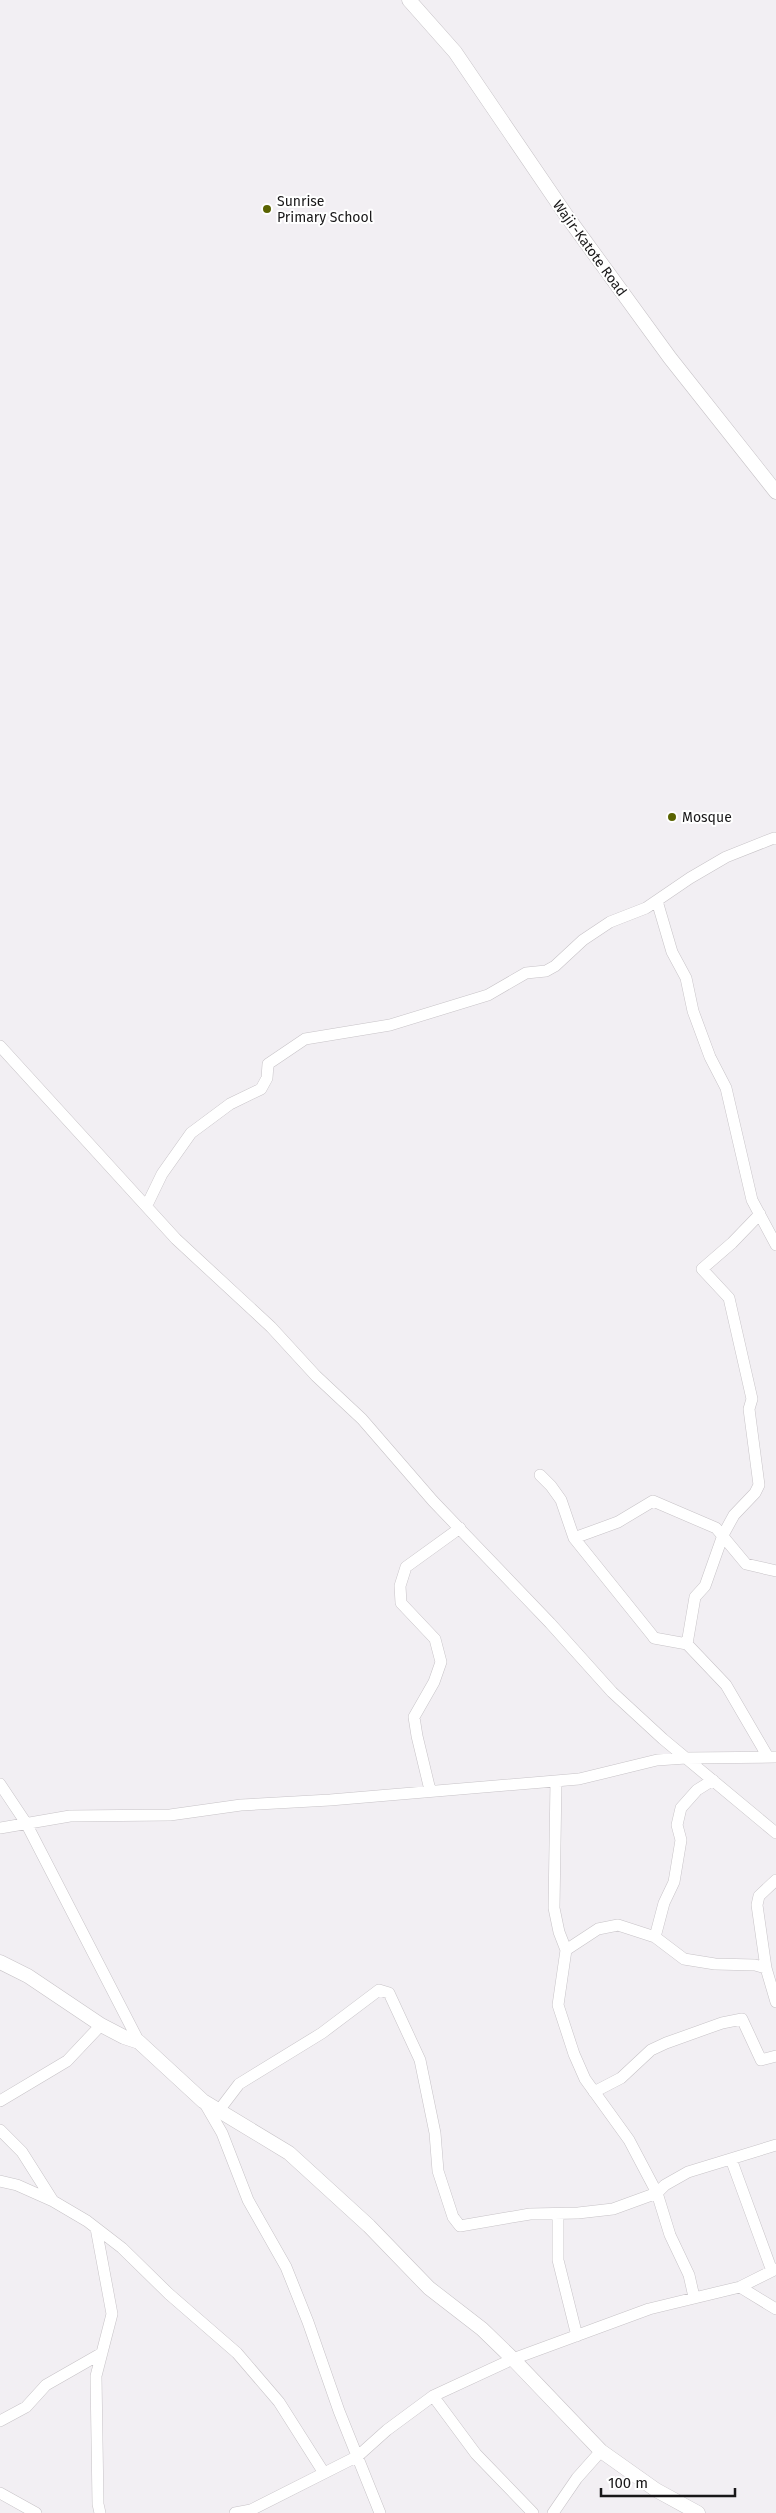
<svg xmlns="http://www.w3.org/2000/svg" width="776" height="2513" viewBox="0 0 776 2513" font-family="'Fira Sans',sans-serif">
<rect width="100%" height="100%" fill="#f2eff3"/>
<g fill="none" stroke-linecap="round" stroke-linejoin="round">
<defs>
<path id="minor" d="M 657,901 L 672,952 L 686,978 L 693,1011 L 710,1057 L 726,1088 L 752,1200 L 776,1245
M 0,1046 L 176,1239 L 271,1327 L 316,1376 L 362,1419 L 433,1501 L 550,1623 L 612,1692 L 663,1739 L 776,1833
M 147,1205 L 162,1174 L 191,1133 L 230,1104 L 261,1089 L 267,1078 L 268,1064 L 305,1039 L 390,1025 L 488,995 L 526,973 L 546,971 L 555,966 L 583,940 L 610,922 L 646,908 L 690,878 L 726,857 L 774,838 L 776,839
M 760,1214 L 732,1243 L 702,1269 L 729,1298 L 752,1399 L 749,1409 L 759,1485 L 755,1493 L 734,1515 L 723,1535 L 705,1586 L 695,1597 L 687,1644 L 726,1685 L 768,1757
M 540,1475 L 551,1486 L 561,1500 L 574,1538 L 652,1635 L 654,1638 L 687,1644
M 574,1538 L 618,1522 L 653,1501 L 716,1528 L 746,1564 L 776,1571
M 556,1781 L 554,1908 L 559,1932 L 566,1950 L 558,2005 L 574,2054 L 585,2079 L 629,2140 L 657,2193 L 670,2235 L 689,2275 L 694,2297
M 0,1784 L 26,1823 L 139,2042
M 430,1790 L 417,1736 L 414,1717 L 434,1682 L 441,1662 L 435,1639 L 401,1603 L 400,1586 L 406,1567 L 460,1528
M 0,1828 L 70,1816 L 170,1815 L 241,1805 L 330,1800 L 579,1779 L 657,1760 L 686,1758 L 776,1757
M 776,1880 L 759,1896 L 757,1905 L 766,1968 L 776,2002
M 655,1937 L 664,1903 L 674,1882 L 681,1840 L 677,1825 L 681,1808 L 697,1790 L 713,1780
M 566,1950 L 598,1929 L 618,1925 L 655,1937 L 684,1959 L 715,1964 L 755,1965 L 766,1968
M 594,2092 L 621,2078 L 651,2050 L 666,2043 L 722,2023 L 742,2019 L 761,2060 L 776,2056
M 0,2101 L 67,2061 L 101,2025
M 204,2102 L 222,2133 L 248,2200 L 286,2267 L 308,2322 L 339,2411 L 380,2513
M 220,2109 L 239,2084 L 322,2033 L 379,1990 L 389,1993 L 420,2060 L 435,2133 L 438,2171 L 453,2217 L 460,2226 L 530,2214 L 578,2213 L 613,2209 L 657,2193 L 665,2185 L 688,2172 L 776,2145
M 0,2130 L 22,2152 L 53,2201 L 87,2221 L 122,2248 L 169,2294 L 237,2353 L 279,2402 L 324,2473
M 731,2159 L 772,2271
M 0,2181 L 17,2185 L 53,2201
M 558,2214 L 558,2260 L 577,2336
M 96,2228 L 112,2314 L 96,2376 L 98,2504 L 100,2513
M 740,2287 L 776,2309
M 433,2396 L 476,2454 L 533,2513
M 0,2421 L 26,2407 L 46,2385 L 102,2353
M 0,2493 L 36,2513
M 235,2513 L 251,2510 L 358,2456 L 387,2430 L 433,2396 L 513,2359 L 649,2309 L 740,2287 L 776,2269
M 553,2513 L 577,2478 L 601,2451"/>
<path id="tertiary" d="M 409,0 L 455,52 L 566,215 L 670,358 L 776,492
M 0,1962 L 28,1976 L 101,2025 L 124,2037 L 139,2042 L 203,2101 L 289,2153 L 369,2226 L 429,2288 L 482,2329 L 513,2359 L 601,2451 L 656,2490 L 698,2513"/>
</defs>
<use href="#minor" stroke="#c7c3c7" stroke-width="12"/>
<use href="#tertiary" stroke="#c7c3c7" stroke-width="15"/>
<use href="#minor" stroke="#fff" stroke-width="11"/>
<use href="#tertiary" stroke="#fff" stroke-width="14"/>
</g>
<g fill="#5a6301" stroke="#fff" stroke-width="2">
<circle cx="267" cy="209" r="5"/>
<circle cx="672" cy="817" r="5"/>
</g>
<g text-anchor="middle" stroke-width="4" stroke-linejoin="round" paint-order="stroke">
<g font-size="14" fill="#181718" stroke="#fff" text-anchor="start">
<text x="277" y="206">Sunrise<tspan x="277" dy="16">Primary School</tspan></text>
<text x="682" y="822">Mosque</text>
</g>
<g font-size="14" fill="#181718" stroke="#fff">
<text transform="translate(590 248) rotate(54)" y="5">Wajir-Katote Road</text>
</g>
</g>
<path d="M601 2488v8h134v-8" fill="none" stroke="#181718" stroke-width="2.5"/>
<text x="608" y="2488" font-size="15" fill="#181718" stroke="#ffffff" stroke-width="4" paint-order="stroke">100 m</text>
</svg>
